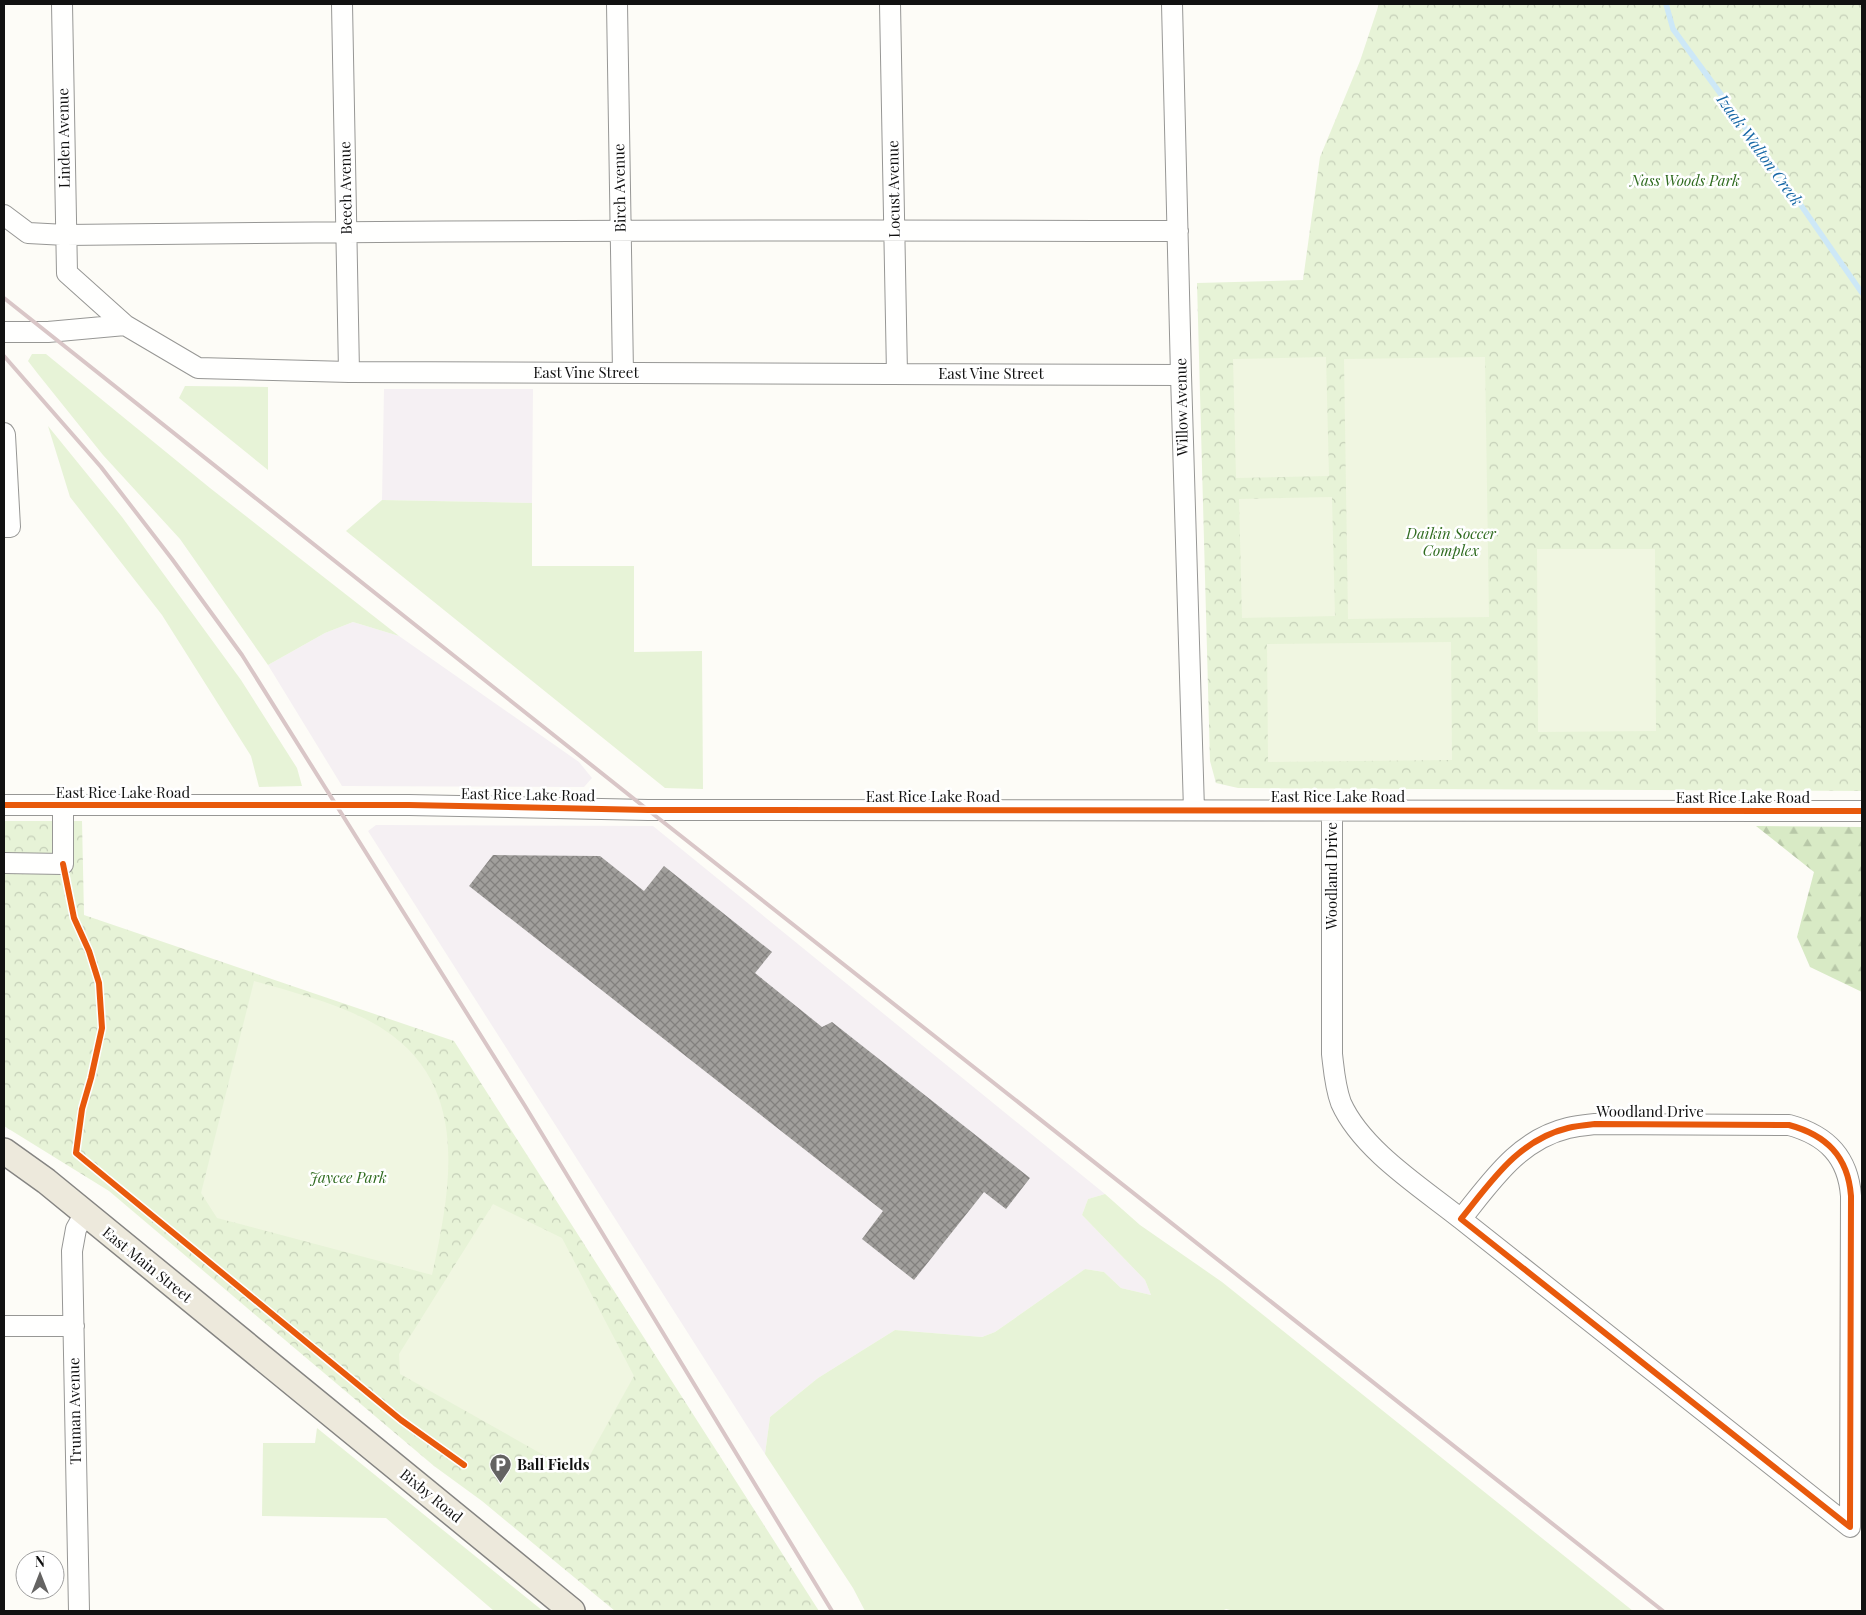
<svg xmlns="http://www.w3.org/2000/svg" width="1866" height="1615" viewBox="0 0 1866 1615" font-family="'Playfair Display',serif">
<defs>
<pattern id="forest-firs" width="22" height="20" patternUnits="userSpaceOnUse" patternTransform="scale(1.25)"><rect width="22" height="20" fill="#d8eac5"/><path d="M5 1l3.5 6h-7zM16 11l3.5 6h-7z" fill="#b8c8a8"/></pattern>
<pattern id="park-crowns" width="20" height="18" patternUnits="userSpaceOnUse" patternTransform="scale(1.25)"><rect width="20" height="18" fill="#e7f3d7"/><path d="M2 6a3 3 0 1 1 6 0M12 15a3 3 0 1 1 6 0" fill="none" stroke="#c5cfb8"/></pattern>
<pattern id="building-cross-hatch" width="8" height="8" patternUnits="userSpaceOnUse" patternTransform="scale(1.25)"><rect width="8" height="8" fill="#a19f9c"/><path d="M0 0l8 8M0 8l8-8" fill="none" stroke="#82807e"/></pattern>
</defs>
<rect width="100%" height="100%" fill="#fdfcf7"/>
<path fill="#f5f0f3" d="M 384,389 L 533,389 L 532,503 L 382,500 Z
M 353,622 L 399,636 L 579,762 L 592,778 L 584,787 L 342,786 L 268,665 L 325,633 Z
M 376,825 L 653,826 L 1105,1194 L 1088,1199 L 1082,1215 L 1145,1280 L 1151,1295 L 1121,1288 L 1104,1272 L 1085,1269 L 995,1332 L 982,1337 L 895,1330 L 818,1378 L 770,1417 L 765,1454 L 368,831 Z"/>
<path fill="#e7f3d7" d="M 32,354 L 46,354 L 210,488 L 399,636 L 353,622 L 325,633 L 268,665 L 180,539 L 103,455 L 38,374 L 28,361 Z
M 185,386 L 268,387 L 268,470 L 179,398 Z
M 48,426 L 122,517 L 241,680 L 297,768 L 302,786 L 259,787 L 251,756 L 162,615 L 70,497 Z
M 382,500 L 532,503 L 532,566 L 634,566 L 634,652 L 702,651 L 703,789 L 665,788 L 346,531 Z
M 1105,1194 L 1140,1225 L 1222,1282 L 1633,1611 L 1234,1611 L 1226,1609 L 1222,1611 L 865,1611 L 853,1588 L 765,1454 L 770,1417 L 818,1378 L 895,1330 L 982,1337 L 995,1332 L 1085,1269 L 1104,1272 L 1121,1288 L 1151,1295 L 1145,1280 L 1082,1215 L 1088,1199 Z
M 317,1428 L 543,1611 L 494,1611 L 386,1518 L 262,1516 L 263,1443 L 315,1443 Z"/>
<path fill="url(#forest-firs)" d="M 1756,826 L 1862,827 L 1862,992 L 1810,967 L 1797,937 L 1814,872 Z"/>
<path fill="url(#park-crowns)" d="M 1379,4 L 1862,4 L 1862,791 L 1238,788 L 1216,783 L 1210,761 L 1197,283 L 1303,280 L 1320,157 L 1360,61 Z
M 4,821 L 82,821 L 84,915 L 454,1041 L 819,1611 L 615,1611 L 482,1501 L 434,1466 L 109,1191 L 4,1126 Z"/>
<path fill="#f0f6e1" d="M 1326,357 L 1329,476 L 1236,478 L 1233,359 Z
M 1485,357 L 1489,617 L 1348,619 L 1344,359 Z
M 1332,497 L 1335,616 L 1242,618 L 1239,499 Z
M 1537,549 L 1655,549 L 1656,731 L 1538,732 Z
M 1451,642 L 1452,760 L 1268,762 L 1267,644 Z
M 254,981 C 296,993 346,1005 383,1029 C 471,1086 451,1187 432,1275 L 217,1218 L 201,1193 Z
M 493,1204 L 562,1238 L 634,1376 L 579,1475 L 400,1374 L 399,1354 Z"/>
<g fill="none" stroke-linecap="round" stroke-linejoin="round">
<path stroke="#cde8f7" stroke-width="5.5" d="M 1666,4 L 1673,29 L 1775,168 L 1862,293"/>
</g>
<path fill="url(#building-cross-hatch)" d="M 493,855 L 600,856 L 644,891 L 664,866 L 772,952 L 755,973 L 822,1027 L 832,1022 L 1030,1178 L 1006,1209 L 984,1192 L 914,1280 L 862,1239 L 883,1211 L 469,886 Z"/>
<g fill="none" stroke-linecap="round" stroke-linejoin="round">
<defs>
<path id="minor" d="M 62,4 L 67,273 L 125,325
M 342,4 L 349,372
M 617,4 L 623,373
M 890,4 L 897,374
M 1172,4 L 1181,375 L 1194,810
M 4,215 L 28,233 L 66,235 C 437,230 807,230 1178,231
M 4,332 L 48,332 L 125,325 L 198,368 L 349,372 L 1181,375
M 4,433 L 5,435 L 10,527 L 4,527
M 4,805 L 409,805 L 648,810 L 1862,811
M 1332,810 L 1332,1054 C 1334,1071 1335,1087 1341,1103 C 1362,1150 1421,1187 1461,1219
M 4,863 L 63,864 L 63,805
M 1595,1124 L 1789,1125 C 1826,1135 1848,1156 1851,1196 L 1850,1527 L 1461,1219 C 1491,1182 1518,1140 1568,1128 C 1576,1126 1586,1125 1595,1124 Z
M 4,1326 L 74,1326
M 79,1611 L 72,1251 L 76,1229 L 85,1213"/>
<path id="major" d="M 4,1151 L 46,1181 L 572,1611"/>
</defs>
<use href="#minor" stroke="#979795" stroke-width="22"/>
<use href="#major" stroke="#858482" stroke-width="28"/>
<use href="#minor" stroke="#fffffe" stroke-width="20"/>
<use href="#major" stroke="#ede9dc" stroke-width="25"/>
<path stroke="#d9c6c7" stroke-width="4" d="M 4,298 L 648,810 L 1663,1611
M 4,356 L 101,467 L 172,559 L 242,655 L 525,1106 L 832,1611"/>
<defs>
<path id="cycleway" d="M 4,805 L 409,805 L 648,810 L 1862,811
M 63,864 L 74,918 L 89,951 L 99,983 L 102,1028 L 91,1078 L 82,1109 L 76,1153 L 401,1420 L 464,1465
M 1595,1124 L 1789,1125 C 1826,1135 1848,1156 1851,1196 L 1850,1527 L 1461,1219 C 1491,1182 1518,1140 1568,1128 C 1576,1126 1586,1125 1595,1124 Z"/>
</defs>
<use href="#cycleway" stroke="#fff" stroke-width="9"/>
<use href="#cycleway" stroke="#e8590c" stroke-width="6"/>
</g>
<defs>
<symbol id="parking-pin" viewBox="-11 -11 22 30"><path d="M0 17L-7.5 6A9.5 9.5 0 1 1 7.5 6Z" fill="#646362" stroke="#fff"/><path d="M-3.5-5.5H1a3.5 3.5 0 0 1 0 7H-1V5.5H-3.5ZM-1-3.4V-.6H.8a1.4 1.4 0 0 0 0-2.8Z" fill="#fff"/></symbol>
</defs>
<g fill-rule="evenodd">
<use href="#parking-pin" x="488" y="1452" width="25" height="34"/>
</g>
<g text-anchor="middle" stroke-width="5" stroke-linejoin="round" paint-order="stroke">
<g font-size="15" fill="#111" stroke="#fff">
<text transform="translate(64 138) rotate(-91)" y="5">Linden Avenue</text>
<text transform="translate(346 188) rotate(-91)" y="5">Beech Avenue</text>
<text transform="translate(620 188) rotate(-91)" y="5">Birch Avenue</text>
<text transform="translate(894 189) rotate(-91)" y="5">Locust Avenue</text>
<text x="586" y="378">East Vine Street</text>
<text x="991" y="379">East Vine Street</text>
<text transform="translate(1182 407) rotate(-91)" y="5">Willow Avenue</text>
<text x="123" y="798">East Rice Lake Road</text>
<text transform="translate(528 795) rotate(1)" y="5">East Rice Lake Road</text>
<text x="933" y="802">East Rice Lake Road</text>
<text x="1338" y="802">East Rice Lake Road</text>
<text x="1743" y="803">East Rice Lake Road</text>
<text transform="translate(1332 876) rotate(-90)" y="5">Woodland Drive</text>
<text x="1650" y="1117">Woodland Drive</text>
<text transform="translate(147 1265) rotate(39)" y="5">East Main Street</text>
<text transform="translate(75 1411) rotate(-91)" y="5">Truman Avenue</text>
<text transform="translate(431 1496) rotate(39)" y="5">Bixby Road</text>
</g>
<g font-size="15" font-style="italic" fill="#2f6b1f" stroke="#fff">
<text x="1685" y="186">Nass Woods Park</text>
<text x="1451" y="539">Daikin Soccer<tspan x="1451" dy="17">Complex</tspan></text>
<text x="348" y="1183">Jaycee Park</text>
</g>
<g font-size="15" font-weight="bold" fill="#111" stroke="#fff" text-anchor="start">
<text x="517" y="1470">Ball Fields</text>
</g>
<g font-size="16" font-style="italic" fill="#1768a6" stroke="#fff">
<text transform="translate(1760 150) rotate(54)" y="6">Izaak Walton Creek</text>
</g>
</g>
<rect width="1866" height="1615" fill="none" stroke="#111111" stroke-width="10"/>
<g transform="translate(40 1575)"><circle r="24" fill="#ffffff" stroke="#a0a0a0"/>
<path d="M0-4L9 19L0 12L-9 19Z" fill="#646362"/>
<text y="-8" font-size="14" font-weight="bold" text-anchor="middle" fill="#111111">N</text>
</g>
</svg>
